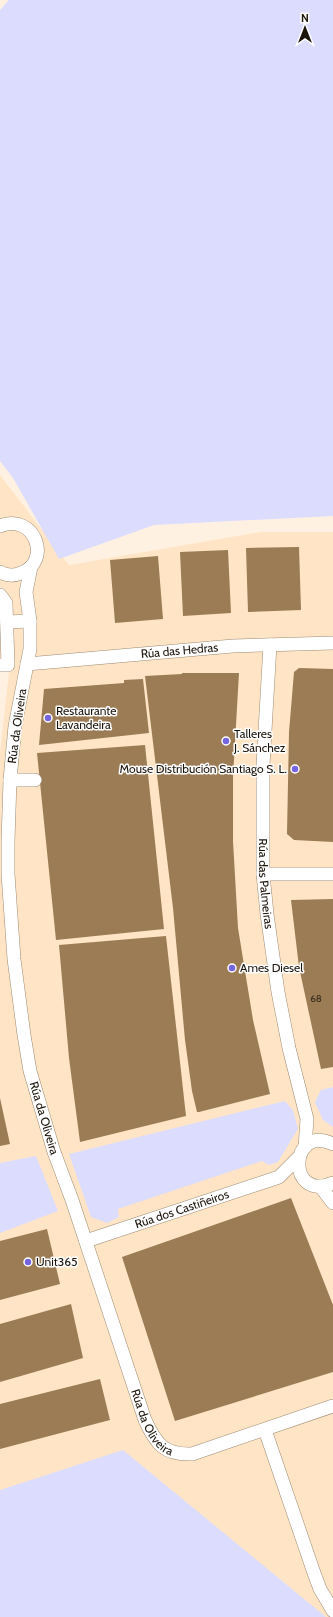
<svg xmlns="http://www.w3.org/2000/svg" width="333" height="1617" viewBox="0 0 333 1617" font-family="Cabin,sans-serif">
<rect width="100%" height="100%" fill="#fef1e2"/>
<path fill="#ffe5c5" d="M 0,475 L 69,565 L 261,532 L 333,532 L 333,1617 L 218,1617 L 0,1508 L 0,754 L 9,671 L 0,671 Z"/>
<path fill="#dcdcff" d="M 9,0 L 333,0 L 333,516 L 154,525 L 59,559 L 13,478 L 0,461 L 0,10 Z
M 333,1087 L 333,1127 L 323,1120 L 315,1102 L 321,1090 Z
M 285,1101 L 293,1110 L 298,1129 L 278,1162 L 269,1165 L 262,1161 L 118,1209 L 119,1217 L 107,1223 L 91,1217 L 69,1154 Z
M 36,1156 L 58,1211 L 0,1233 L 0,1163 Z
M 123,1450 L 326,1617 L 0,1617 L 0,1490 Z"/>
<path fill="#9b7c55" d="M 299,547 L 301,610 L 248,612 L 246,548 Z
M 228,550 L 231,613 L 183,616 L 180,552 Z
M 158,556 L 163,619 L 115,623 L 110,560 Z
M 299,668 L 333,669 L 333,842 L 294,840 L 287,834 L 289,732 L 294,672 Z
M 182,673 L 239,673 L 233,777 L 233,841 L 238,928 L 253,1020 L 270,1094 L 199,1112 L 197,1112 L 192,1091 L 185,1040 L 173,908 L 145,676 L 182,674 Z
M 143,679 L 149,733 L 39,745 L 44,689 L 124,683 L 124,680 Z
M 145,745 L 164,929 L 56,940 L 37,753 Z
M 333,899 L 333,1067 L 321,1069 L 299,967 L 291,900 Z
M 166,936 L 186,1116 L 80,1142 L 69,1058 L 59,945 Z
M 0,1098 L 10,1144 L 0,1146 Z
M 291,1198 L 333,1305 L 333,1372 L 175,1421 L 122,1257 Z
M 47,1229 L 60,1284 L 0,1300 L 0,1241 Z
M 71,1304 L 83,1358 L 0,1382 L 0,1324 Z
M 100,1379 L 110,1420 L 0,1449 L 0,1404 Z"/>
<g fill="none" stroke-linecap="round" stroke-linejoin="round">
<defs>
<g id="minor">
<path d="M 0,526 C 34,512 53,561 21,573 C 14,576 7,576 0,572"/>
<path id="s1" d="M 31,567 L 26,592 L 30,621 L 30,649 L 15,726 L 10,780 L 8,841 L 8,874 L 14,959 L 24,1035 L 30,1071 L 54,1152 L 72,1200 L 145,1420 C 156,1444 164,1455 192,1454 L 333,1406"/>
<path d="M 0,595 L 6,603 L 8,665 L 0,665"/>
<path d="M 7,622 L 30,621"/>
<path id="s2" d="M 270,645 L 263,765 L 263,874 L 267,914 L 278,992 L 289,1048 L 307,1119 L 305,1147"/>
<path id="s3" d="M 27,664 L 233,646 L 333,643"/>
<path d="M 10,780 L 35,780"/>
<path d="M 263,874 L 333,874"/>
<path d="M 333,1144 C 289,1123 286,1203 333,1183"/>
<path d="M 320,1186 L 333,1203"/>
<path id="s4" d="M 86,1241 L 279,1177 L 299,1157"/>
<path d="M 265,1430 L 314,1573 L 320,1589 L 333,1611"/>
</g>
</defs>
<use href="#minor" stroke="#9c8972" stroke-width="14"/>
<use href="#minor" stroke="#fff" stroke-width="13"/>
</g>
<g fill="#7564df" stroke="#fff" stroke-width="1.5">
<circle cx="48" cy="718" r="4"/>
<circle cx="226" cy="741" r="4"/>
<circle cx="295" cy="769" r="4"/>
<circle cx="232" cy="968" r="4"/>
<circle cx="28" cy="1262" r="4"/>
</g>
<g text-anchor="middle" stroke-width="3" stroke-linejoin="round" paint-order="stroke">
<g font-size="10" fill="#3b2e1e">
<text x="316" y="1002">68</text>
</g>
<g font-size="12" fill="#1b140b" stroke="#fff">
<text dy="4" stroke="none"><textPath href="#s3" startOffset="153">Rúa das Hedras</textPath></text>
<text transform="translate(17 726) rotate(-82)" y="4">Rúa da Oliveira</text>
<text dy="4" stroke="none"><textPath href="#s2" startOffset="239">Rúa das Palmeiras</textPath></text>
<text dy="4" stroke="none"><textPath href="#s1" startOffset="557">Rúa da Oliveira</textPath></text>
<text dy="4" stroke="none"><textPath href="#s4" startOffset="101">Rúa dos Castiñeiros</textPath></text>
<text dy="4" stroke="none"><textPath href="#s1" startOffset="881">Rúa da Oliveira</textPath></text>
</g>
<g font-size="12" fill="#1b140b" stroke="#fff" text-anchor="start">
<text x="56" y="715">Restaurante<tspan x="56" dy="14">Lavandeira</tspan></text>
<text x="234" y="738">Talleres<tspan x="234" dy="14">J. Sánchez</tspan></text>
<text x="287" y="773" text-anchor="end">Mouse Distribución Santiago S. L.</text>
<text x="240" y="972">Ames Diesel</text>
<text x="36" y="1266">Unit365</text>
</g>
</g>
<g transform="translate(305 28)" stroke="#ffffff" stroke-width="3" paint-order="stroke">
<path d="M0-3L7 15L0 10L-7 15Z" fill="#1b140b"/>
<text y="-6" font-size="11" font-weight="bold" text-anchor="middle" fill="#1b140b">N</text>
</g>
</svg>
